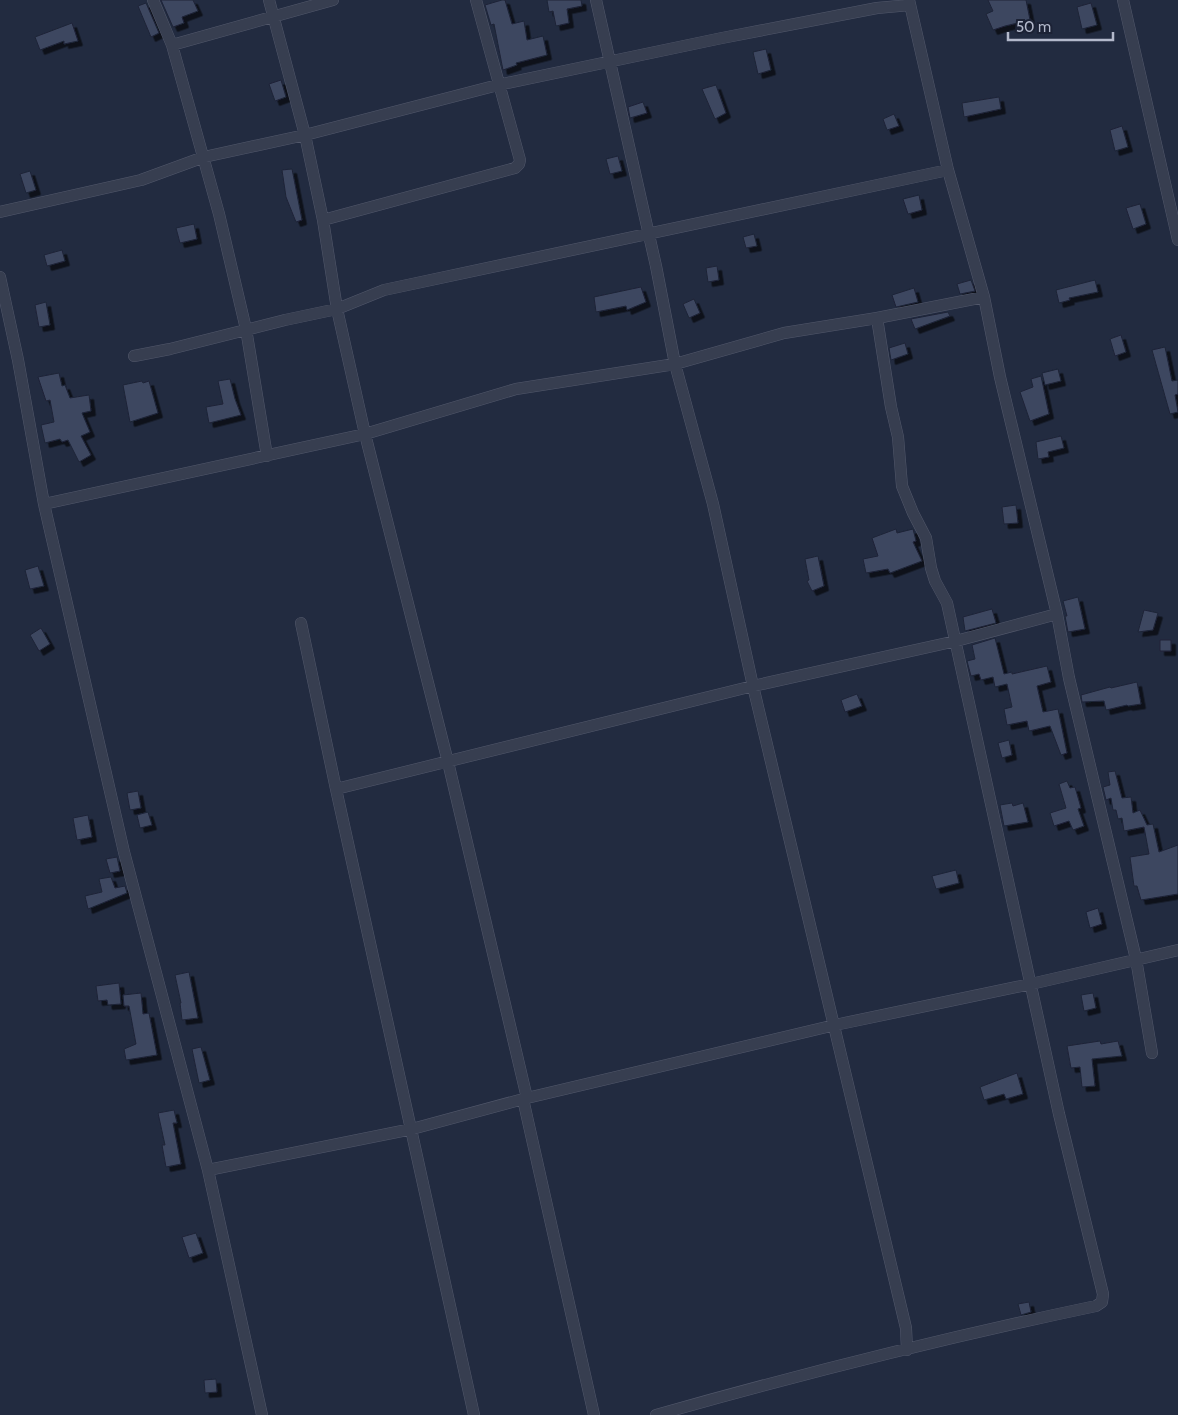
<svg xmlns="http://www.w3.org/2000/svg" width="1178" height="1415" viewBox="0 0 1178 1415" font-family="Cabin,sans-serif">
<defs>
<filter id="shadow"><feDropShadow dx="4.5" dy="4.5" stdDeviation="0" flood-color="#0009"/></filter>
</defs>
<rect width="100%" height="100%" fill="#222b40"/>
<path fill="#3e4761" stroke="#1e2437" filter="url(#shadow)" d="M 161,0 L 193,0 L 198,11 L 182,17 L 184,23 L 173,27 Z
M 502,0 L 505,0 L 512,24 L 524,21 L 527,40 L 543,36 L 547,55 L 516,63 L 517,65 L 503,70 L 494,24 L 491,25 L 485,5 Z
M 547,0 L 581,0 L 582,6 L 567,9 L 569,23 L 556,26 L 553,11 L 549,12 Z
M 988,0 L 1026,0 L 1030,20 L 1005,26 L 993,30 L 986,14 L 993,11 Z
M 146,3 L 159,33 L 151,37 L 138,6 Z
M 1091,3 L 1097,25 L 1082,29 L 1077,7 Z
M 72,23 L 78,41 L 64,44 L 64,41 L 40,50 L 35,37 Z
M 766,49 L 771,70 L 758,74 L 753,52 Z
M 281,80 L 286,97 L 275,101 L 269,84 Z
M 716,85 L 726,113 L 715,119 L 702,89 Z
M 999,97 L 1001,109 L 964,117 L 962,103 Z
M 643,102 L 647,113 L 630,118 L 628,107 Z
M 894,114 L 899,126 L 887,130 L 883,119 Z
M 1122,126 L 1128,147 L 1115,151 L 1110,130 Z
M 618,156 L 622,171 L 610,174 L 606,159 Z
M 292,169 L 302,220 L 296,222 L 286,197 L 282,170 Z
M 30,171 L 36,190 L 26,193 L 20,174 Z
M 919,195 L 922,210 L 908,214 L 903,199 Z
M 1140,204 L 1146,224 L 1133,229 L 1126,208 Z
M 194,224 L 197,239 L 180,243 L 176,228 Z
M 754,234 L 757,246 L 746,248 L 743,237 Z
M 62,250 L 65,261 L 47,266 L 44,255 Z
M 717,266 L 719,280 L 708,282 L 706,268 Z
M 971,280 L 975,291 L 960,294 L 957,284 Z
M 1095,280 L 1098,292 L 1069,298 L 1070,300 L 1059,303 L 1056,290 Z
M 641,287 L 646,302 L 627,310 L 626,306 L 596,312 L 594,297 Z
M 914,288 L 918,302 L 896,307 L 892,295 Z
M 694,299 L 700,313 L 689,318 L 683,304 Z
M 46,302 L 50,325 L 39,327 L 35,305 Z
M 948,312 L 950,316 L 915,329 L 911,319 Z
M 1121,335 L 1126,352 L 1115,356 L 1110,339 Z
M 905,343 L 908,354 L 891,360 L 889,348 Z
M 1165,347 L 1172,381 L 1178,380 L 1178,394 L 1175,395 L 1178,412 L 1170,414 L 1152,350 Z
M 1058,369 L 1061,381 L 1045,385 L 1042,373 Z
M 59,373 L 62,386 L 65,385 L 70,398 L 89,395 L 91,411 L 82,413 L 90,432 L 81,436 L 91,455 L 79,462 L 68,440 L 62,442 L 60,439 L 45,443 L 41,425 L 54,422 L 50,400 L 46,401 L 38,377 Z
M 1041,376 L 1049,414 L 1030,421 L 1020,392 L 1033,387 L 1031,379 Z
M 230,379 L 235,399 L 241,415 L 209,423 L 206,407 L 223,404 L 218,381 Z
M 142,381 L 143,383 L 149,381 L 158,413 L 130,422 L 123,385 Z
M 1061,436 L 1064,448 L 1048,452 L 1049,457 L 1038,459 L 1036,442 Z
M 1016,505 L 1018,523 L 1004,524 L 1002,507 Z
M 896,529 L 897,533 L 913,529 L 916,541 L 913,542 L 922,561 L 890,573 L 888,569 L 866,573 L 863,559 L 878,556 L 872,538 Z
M 818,556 L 824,586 L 812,591 L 807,581 L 809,580 L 805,559 Z
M 38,566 L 44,586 L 30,589 L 25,570 Z
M 1078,597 L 1085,629 L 1068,632 L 1065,616 L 1067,616 L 1063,601 Z
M 992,609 L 996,623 L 965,631 L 963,617 Z
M 1144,610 L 1158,613 L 1153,630 L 1138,632 Z
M 41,628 L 50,644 L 39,651 L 30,635 Z
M 995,638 L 1004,674 L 1012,672 L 1012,674 L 1047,666 L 1051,682 L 1037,686 L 1043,712 L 1058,709 L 1067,753 L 1061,755 L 1050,726 L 1029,731 L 1027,721 L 1007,725 L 1004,709 L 1012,707 L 1007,684 L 995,687 L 993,677 L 981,680 L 979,674 L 971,676 L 967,661 L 975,659 L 972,645 Z
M 1160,640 L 1171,640 L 1171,651 L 1160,651 Z
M 1137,682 L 1141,704 L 1128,706 L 1127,705 L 1106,710 L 1104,701 L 1082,702 L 1081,695 L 1110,687 L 1111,688 Z
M 857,694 L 862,706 L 845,712 L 841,700 Z
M 1009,740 L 1012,755 L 1002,758 L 998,743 Z
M 1115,771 L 1122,798 L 1131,797 L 1133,813 L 1140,810 L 1147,825 L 1153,824 L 1159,852 L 1178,845 L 1178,894 L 1141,900 L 1137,886 L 1134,886 L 1130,857 L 1149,854 L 1144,827 L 1124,831 L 1122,818 L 1118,819 L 1116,810 L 1113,810 L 1111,798 L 1106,800 L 1103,787 L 1110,785 L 1108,772 Z
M 1067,781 L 1070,788 L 1075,787 L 1081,808 L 1078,809 L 1084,826 L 1073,830 L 1069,821 L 1054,826 L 1050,813 L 1066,808 L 1059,784 Z
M 138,791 L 141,808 L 130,810 L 127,793 Z
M 1012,803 L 1013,806 L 1023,803 L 1028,822 L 1004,826 L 1000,805 Z
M 148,812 L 152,825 L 140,828 L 137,815 Z
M 88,815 L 92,837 L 77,840 L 73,818 Z
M 117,857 L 120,871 L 110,873 L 106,859 Z
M 956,870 L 959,883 L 936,889 L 932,876 Z
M 111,877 L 115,888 L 125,886 L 127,893 L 88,909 L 85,896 L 102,892 L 99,879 Z
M 1098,908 L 1102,924 L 1090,928 L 1086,912 Z
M 189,972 L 198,1018 L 182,1020 L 180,1003 L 181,1003 L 175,975 Z
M 119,983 L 121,1004 L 108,1005 L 107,1000 L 98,1001 L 96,986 Z
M 141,993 L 143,1014 L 149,1013 L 157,1055 L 126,1060 L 124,1049 L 136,1044 L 129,1006 L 124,1006 L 123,995 Z
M 1093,993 L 1096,1008 L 1084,1011 L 1081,995 Z
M 1100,1041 L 1101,1044 L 1118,1041 L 1122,1056 L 1092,1059 L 1095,1086 L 1082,1087 L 1080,1067 L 1071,1068 L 1067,1046 Z
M 201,1047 L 210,1080 L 199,1083 L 192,1049 Z
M 1017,1073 L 1023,1094 L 1006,1099 L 1004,1094 L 984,1100 L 980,1087 Z
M 174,1110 L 177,1123 L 173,1123 L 181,1164 L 166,1167 L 162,1145 L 165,1145 L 158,1113 Z
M 196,1233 L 203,1253 L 189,1258 L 182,1237 Z
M 1029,1302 L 1031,1312 L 1021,1315 L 1018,1304 Z
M 216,1379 L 217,1392 L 205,1393 L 204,1380 Z"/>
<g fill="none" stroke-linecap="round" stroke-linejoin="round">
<defs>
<path id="street" d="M 153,0 L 172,45 L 219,214 L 246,329 L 267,456
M 269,0 L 305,135 L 323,220 L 515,168 L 519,164 L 520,160 L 476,0
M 596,0 L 656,266 L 675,364 L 713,504 L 753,686 L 906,1328 L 907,1350
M 909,0 L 948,170 L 984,297 L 1000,377 L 1057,614 L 1069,678 L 1136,959 L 1152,1053
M 1123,0 L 1178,240
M 172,45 L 333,0
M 0,212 L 141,180 L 204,157 L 305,135 L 498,85 L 722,38 L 877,8 L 910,5
M 323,220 L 337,309 L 365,434 L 448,762 L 527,1098
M 0,277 L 18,360 L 44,504 L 124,852 L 208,1170 L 262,1415
M 877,318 L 984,297
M 134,356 L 170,349 L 285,320 L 337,309 L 384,290 L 948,170
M 44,504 L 365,434 L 516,389 L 675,364 L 784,333 L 877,318 L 891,407 L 898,437 L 902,486 L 913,513 L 926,538 L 931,568 L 935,581 L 947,603 L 1059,1114 L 1103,1294 L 1102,1302 L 1096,1306 C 948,1337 801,1374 656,1415
M 301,623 L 336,789 L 753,686 L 956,641 L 1057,614
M 336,789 L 474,1415
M 523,1099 L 594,1415
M 208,1170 L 412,1129 L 527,1098 L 835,1025 L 1031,984 L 1178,950"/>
</defs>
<use href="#street" stroke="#52586b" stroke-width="12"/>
<use href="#street" stroke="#373e50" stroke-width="11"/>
</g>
<path d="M1008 32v8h105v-8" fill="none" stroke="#b3b9cb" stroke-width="2.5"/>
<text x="1016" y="32" font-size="15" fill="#b3b9cb" stroke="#1c2235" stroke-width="4" paint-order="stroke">50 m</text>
</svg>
